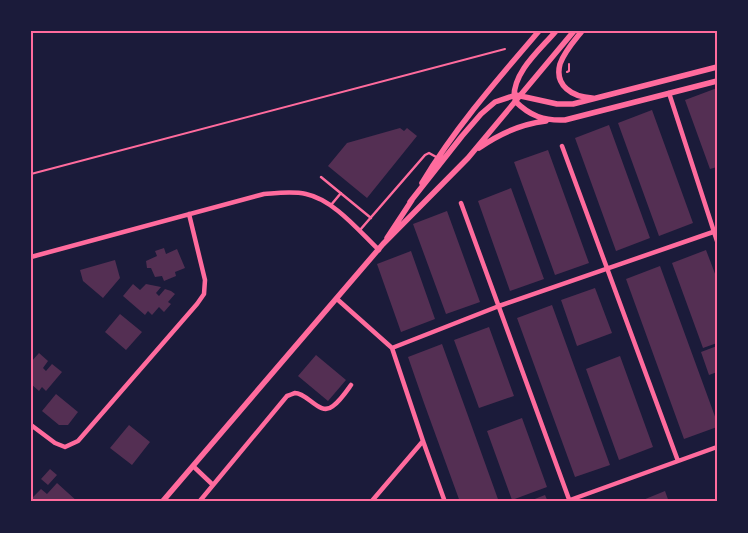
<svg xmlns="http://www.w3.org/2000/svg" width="748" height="533" viewBox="0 0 748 533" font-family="Poppins,sans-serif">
<rect width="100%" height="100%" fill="#1b1b3a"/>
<path fill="#542f53" d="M 717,88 L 717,167 L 710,169 L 685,100 Z
M 652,110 L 693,223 L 659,236 L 618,123 Z
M 609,125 L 650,238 L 616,251 L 575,138 Z
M 400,128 L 404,131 L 407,128 L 417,136 L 367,198 L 328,166 L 347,143 Z
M 548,150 L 589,263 L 555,275 L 514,162 Z
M 511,188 L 544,279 L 510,291 L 478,201 Z
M 447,211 L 480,302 L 446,314 L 413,224 Z
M 164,248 L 166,254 L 177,249 L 185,268 L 175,272 L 176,276 L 164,281 L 162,276 L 155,277 L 151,268 L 147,268 L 146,261 L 157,256 L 155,251 Z
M 706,250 L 717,279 L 717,343 L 703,348 L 672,263 Z
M 411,251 L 435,319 L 401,332 L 377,264 Z
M 115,260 L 120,278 L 103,298 L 83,281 L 80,270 Z
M 660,266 L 717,422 L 717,427 L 684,439 L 626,279 Z
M 133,284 L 140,290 L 146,284 L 161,287 L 156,293 L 159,296 L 165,289 L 171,291 L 175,294 L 168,302 L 171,304 L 164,312 L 159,307 L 152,315 L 148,311 L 145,315 L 123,296 Z
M 595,288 L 612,333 L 577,346 L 561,300 Z
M 552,305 L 610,465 L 575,477 L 517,318 Z
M 120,314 L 142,332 L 126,350 L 105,332 Z
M 489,327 L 514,396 L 479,408 L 454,340 Z
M 442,344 L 467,413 L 499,502 L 460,502 L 424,403 L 408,357 Z
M 717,346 L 717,372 L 709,375 L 701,352 Z
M 39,353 L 48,361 L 43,368 L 46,371 L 52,364 L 62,372 L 46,391 L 42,387 L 39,391 L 31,384 L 31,362 Z
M 316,355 L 346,380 L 328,401 L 298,376 Z
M 620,356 L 653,447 L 619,460 L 586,369 Z
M 56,394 L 78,412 L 68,425 L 59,425 L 42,411 Z
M 522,418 L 547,487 L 512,500 L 487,431 Z
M 129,425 L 150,442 L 132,465 L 110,448 Z
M 50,469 L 57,475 L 48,485 L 41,479 Z
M 57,483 L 78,502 L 31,502 L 31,499 L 41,489 L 47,494 Z
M 665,491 L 669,502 L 638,502 Z
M 545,495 L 548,502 L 527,502 Z"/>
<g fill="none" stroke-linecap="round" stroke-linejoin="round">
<path stroke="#ff6b9d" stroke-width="2" d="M 567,72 L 569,71 L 569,64
M 31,174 L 505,49"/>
<path stroke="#ff6b9d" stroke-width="2.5" d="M 321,177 L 371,218
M 331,205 L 341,193
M 360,230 L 425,155 L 429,153 L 438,158"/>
<path stroke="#ff6b9d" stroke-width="4.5" d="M 669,93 L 717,241
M 562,146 L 678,461
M 461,203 L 570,502
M 31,257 L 264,194 C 278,193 292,191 306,194 C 334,200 359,231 379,250
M 337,299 L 392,348 L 423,441 L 445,502
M 392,348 L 499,306 L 713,232
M 31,425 L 55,443 L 65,447 L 78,441 L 197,304 L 204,294 L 205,280 L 189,214
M 193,466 L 213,485
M 570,500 L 717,447
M 199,502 L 287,396 C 290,395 292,394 295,393 C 308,393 320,417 333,406 C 340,401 346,392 351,385
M 371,502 L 423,441"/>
<path stroke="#ff6b9d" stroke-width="5.5" d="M 582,31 C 574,41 564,52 560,64 C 554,86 573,97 592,98
M 514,97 C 514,71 540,50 556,31
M 515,101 C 530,116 544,121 565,120 L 717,81
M 479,148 C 499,134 521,124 546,121
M 422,183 C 455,128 497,80 539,31
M 410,202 L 462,136 L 481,114 L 495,102 L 516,95 L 557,104 L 573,104 L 717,67
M 387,238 L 412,200
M 162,502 L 383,244 L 468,158 L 574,31"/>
</g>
<rect width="748" height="533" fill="none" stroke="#1b1b3a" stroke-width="65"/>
<rect x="32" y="32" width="684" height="468" fill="none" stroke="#ff6b9d" stroke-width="2"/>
</svg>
